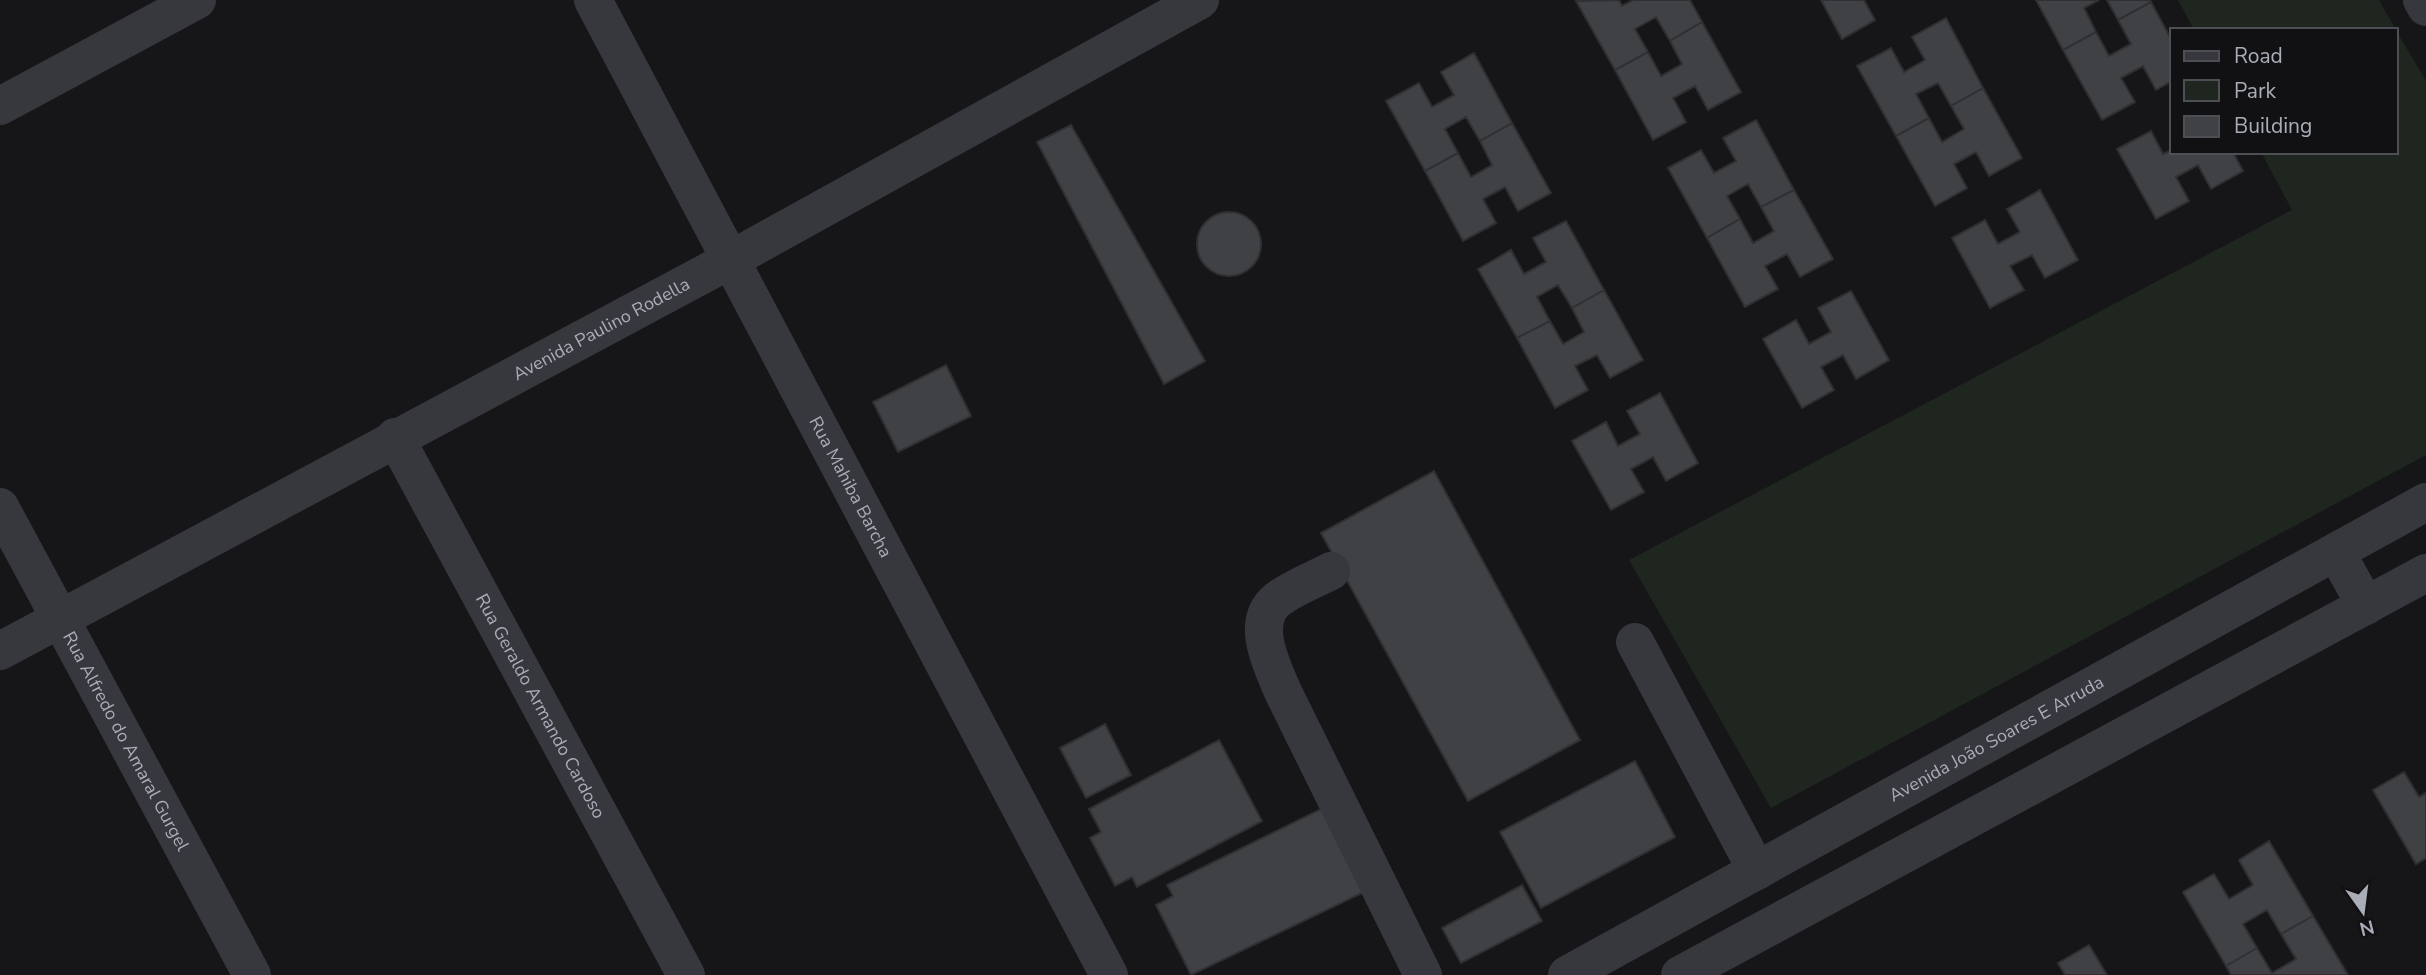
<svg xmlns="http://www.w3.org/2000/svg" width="2426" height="975" viewBox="0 0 2426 975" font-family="'Nunito Sans',sans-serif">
<rect width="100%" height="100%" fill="#161618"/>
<path fill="#1e261f" d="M 2178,0 L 2379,0 L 2396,30 L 2194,30 Z
M 2396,30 L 2426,81 L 2426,455 L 1771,808 L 1629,560 L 2292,210 L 2261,152 L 2396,152 Z"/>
<path fill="#404145" stroke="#303034" stroke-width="2" d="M 1619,0 L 1622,6 L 1633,0 L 1690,0 L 1702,22 L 1670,41 L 1656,17 L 1635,29 L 1648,52 L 1615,70 L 1576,1 Z
M 1821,0 L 1864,0 L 1875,20 L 1842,39 Z
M 2036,0 L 2099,0 L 2084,8 L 2096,32 L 2063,50 Z
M 2107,0 L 2150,0 L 2151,2 L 2118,20 Z
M 2151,2 L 2172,41 L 2172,81 L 2156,90 L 2143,66 L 2121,78 L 2135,102 L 2102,120 L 2063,50 L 2096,32 L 2109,56 L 2131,44 L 2118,20 Z
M 1946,18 L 1983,88 L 1951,106 L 1938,83 L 1916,94 L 1929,118 L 1896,136 L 1857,66 L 1891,48 L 1904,72 L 1925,60 L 1912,37 Z
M 1702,22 L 1741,92 L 1708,110 L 1695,86 L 1673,98 L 1686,122 L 1653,140 L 1615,70 L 1648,52 L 1661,76 L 1682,64 L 1670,41 Z
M 1474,53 L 1512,123 L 1480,141 L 1466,117 L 1445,129 L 1458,153 L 1425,171 L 1386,101 L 1419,83 L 1432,107 L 1454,95 L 1441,72 Z
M 1983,88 L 2022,158 L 1989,176 L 1976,152 L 1954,164 L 1967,188 L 1935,206 L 1896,136 L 1929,118 L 1942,142 L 1964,129 L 1951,106 Z
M 1756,120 L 1794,190 L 1761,207 L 1748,184 L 1727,196 L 1740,219 L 1707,238 L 1668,168 L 1701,150 L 1714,173 L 1736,161 L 1723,138 Z
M 1512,123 L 1551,193 L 1518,211 L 1505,187 L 1483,199 L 1496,223 L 1463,241 L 1425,171 L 1458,153 L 1471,177 L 1492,165 L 1480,141 Z
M 1071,125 L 1205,361 L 1164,384 L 1037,142 Z
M 2151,131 L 2163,154 L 2172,150 L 2172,152 L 2233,152 L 2243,171 L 2211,189 L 2198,165 L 2176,177 L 2189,201 L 2156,219 L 2117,149 Z
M 1794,190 L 1833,259 L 1800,277 L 1787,254 L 1765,266 L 1778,289 L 1745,307 L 1707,238 L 1740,219 L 1753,243 L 1774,231 L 1761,207 Z
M 2040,190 L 2078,260 L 2045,278 L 2032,255 L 2010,266 L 2024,290 L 1990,308 L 1952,238 L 1985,220 L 1998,244 L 2020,232 L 2007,209 Z
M1197 244a32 32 0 1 1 64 0a32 32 0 1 1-64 0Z
M 1566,221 L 1604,290 L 1572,308 L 1558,285 L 1537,297 L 1550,321 L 1517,338 L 1478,269 L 1511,250 L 1524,274 L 1546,262 L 1533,238 Z
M 1604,290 L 1643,360 L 1610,378 L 1597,355 L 1575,366 L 1588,390 L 1555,408 L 1517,338 L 1550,321 L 1563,344 L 1584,332 L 1572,308 Z
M 1851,291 L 1889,360 L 1856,379 L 1843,355 L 1821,367 L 1834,390 L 1802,408 L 1763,339 L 1796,320 L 1809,344 L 1831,332 L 1818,308 Z
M 946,365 L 971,416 L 898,452 L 873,402 Z
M 1660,393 L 1698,463 L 1666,481 L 1653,457 L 1631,469 L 1644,492 L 1611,510 L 1572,441 L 1606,422 L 1618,446 L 1640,434 L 1627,411 Z
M 1434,471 L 1580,740 L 1468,801 L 1321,533 Z
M 1105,724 L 1131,775 L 1086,798 L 1060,748 Z
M 1219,740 L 1262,821 L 1137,887 L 1132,877 L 1115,886 L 1090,838 L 1101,832 L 1089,809 Z
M 1635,761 L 1675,837 L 1541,908 L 1500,832 Z
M 2404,772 L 2419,797 L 2426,793 L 2426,858 L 2416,864 L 2373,790 Z
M 1325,807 L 1366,891 L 1191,975 L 1156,905 L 1173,896 L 1167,885 Z
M 2269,841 L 2313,916 L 2281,934 L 2267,910 L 2243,924 L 2257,948 L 2226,966 L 2183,892 L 2214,874 L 2229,899 L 2253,885 L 2239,860 Z
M 1522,885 L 1542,921 L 1461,963 L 1442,928 Z
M 2313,916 L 2348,975 L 2231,975 L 2226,966 L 2257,948 L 2272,973 L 2296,959 L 2281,934 Z
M 2089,945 L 2107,975 L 2065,975 L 2058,963 Z"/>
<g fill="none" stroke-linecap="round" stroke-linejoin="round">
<g stroke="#37383d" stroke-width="38">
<path id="s1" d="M 593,0 L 1109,975"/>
<path d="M 2422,0 L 2426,7"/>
<path d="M 0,106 L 197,0"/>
<path id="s2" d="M 395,437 L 686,975"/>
<path id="s3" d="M 0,507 L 252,975"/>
<path d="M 2336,552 L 2366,606"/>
<path d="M 1331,571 C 1314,580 1292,588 1277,600 C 1249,623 1273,668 1284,694 L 1423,975"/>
<path d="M 1635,642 L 1757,871"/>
<path id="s4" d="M 0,651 L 730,260 L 1200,0"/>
<path id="s5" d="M 1567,975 L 2426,502"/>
<path d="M 1680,975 L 2426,573"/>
</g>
</g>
<g text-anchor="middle" stroke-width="5" stroke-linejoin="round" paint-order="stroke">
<g font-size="18" fill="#a8adb8" stroke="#111113">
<text dy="6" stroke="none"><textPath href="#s4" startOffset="682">Avenida Paulino Rodella</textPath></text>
<text dy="6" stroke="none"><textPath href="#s1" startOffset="551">Rua Mahiba Barcha</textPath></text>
<text dy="6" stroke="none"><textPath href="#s2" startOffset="306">Rua Geraldo Armando Cardoso</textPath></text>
<text dy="6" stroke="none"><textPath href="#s5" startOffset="490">Avenida João Soares E Arruda</textPath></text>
<text dy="6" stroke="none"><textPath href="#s3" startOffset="266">Rua Alfredo do Amaral Gurgel</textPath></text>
</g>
</g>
<rect x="2170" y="28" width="228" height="126" fill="#111113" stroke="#4d4f55" stroke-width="2"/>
<rect x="2184" y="51" width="35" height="10" fill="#37383d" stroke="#4d4f55" stroke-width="2"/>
<text x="2234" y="63" font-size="21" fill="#a8adb8">Road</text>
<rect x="2184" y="80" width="35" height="21" fill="#1e261f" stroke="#4d4f55" stroke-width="2"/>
<text x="2234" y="98" font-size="21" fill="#a8adb8">Park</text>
<rect x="2184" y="116" width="35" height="21" fill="#404145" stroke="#4d4f55" stroke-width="2"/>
<text x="2234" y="133" font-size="21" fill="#a8adb8">Building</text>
<g transform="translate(2363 912) rotate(166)" stroke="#111113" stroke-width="5" paint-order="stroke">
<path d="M0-5L12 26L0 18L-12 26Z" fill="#a8adb8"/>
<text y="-10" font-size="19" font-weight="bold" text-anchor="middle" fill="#a8adb8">N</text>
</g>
</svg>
